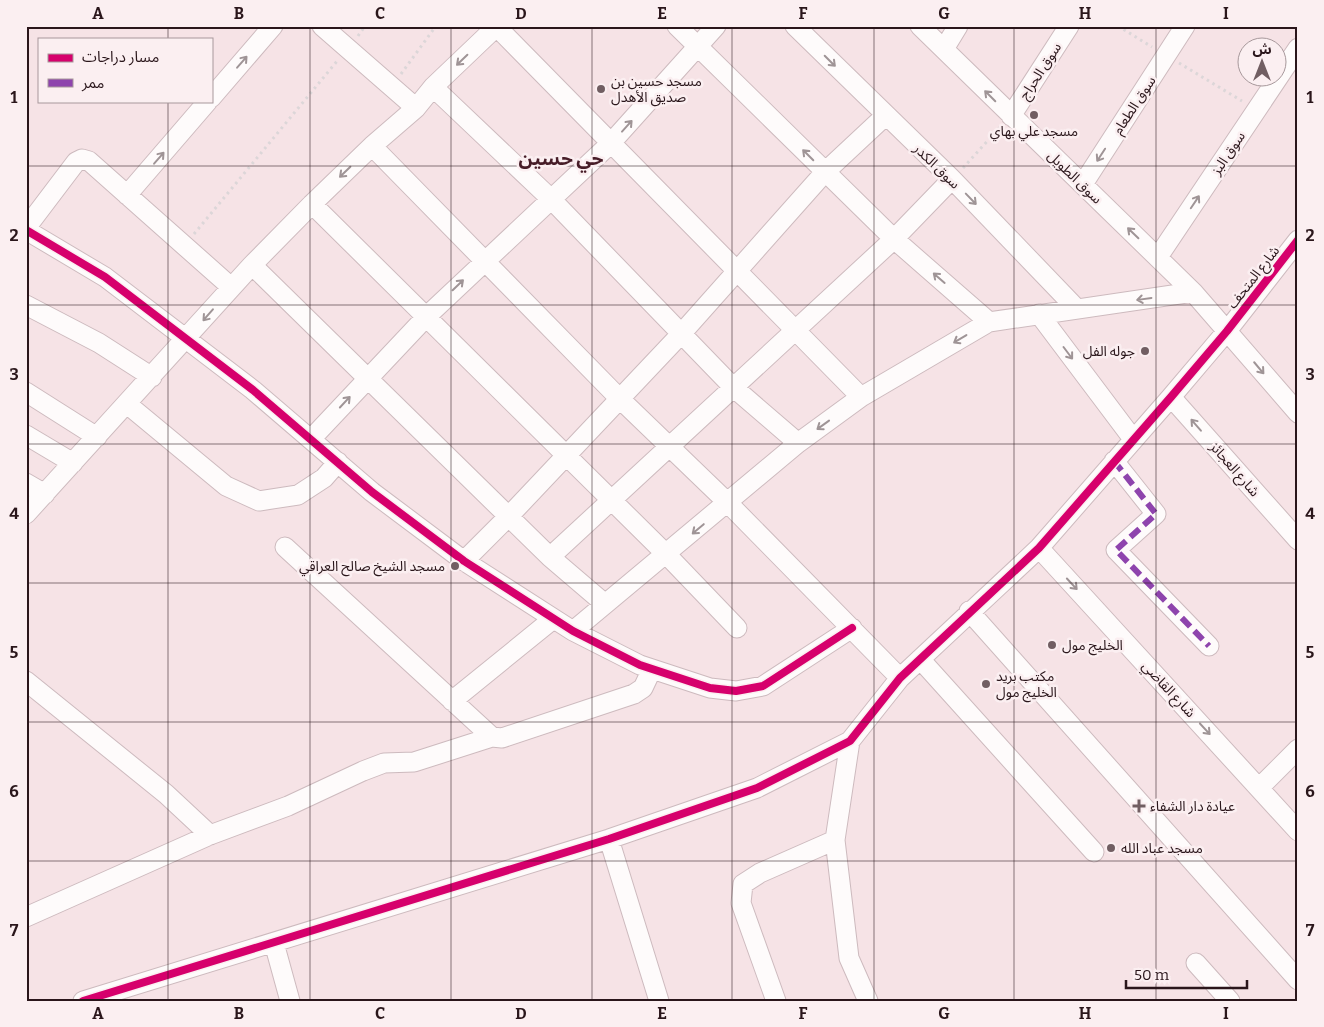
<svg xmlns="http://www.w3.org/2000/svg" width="1324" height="1027" viewBox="0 0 1324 1027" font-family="Bitter,'Noto Sans Arabic',serif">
<rect width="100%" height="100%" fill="#f6e3e6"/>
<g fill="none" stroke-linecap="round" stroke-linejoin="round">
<defs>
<path id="minor" d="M 322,26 L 416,108
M 496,26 L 861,397
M 677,26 L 894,239 L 989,322
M 795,26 L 952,179 L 1076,308
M 920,26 L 1193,292 L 1298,413
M 944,49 L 958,26
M 433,87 L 551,199 L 733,387 L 798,443
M 211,98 L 273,26
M 1011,116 L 1069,26
M 372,146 L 619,398 L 728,503 L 900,678
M 1083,184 L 1185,26
M 127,195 L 208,101
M 312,204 L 667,555 L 737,628
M 26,228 L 76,162 L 82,159 L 89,161 L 231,287
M 26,230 L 105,277 L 253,390 L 372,492 L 464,561 L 573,631 L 640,665 L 710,688 L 736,691 L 763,686 L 852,628
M 1158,257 L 1298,48
M 252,265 L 550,557 L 605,604
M 26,305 L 99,343 L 152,377
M 1039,314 L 1133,439
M 26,392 L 97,437
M 1171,397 L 1298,540
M 127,404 L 226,486 L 259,501 L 298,495 L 324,478 L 338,462
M 26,435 L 73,463
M 312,438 L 427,316 L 610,144 L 716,26
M 1114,461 L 1156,514 L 1116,550 L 1209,646
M 26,483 L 45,494
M 26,514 L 252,265 L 312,204 L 372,146 L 416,108 L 433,87 L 497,26
M 285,547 L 492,737 L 502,738 L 634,694 L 643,688 L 652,669
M 1039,548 L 1298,831
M 550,557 L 894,239 L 952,179
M 464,561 L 509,516 L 681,334 L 825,172 L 885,116
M 969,611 L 1298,980
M 573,631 L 798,443 L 861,397 L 989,322 L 1193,292
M 920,659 L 1094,852
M 26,681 L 166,794 L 210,835
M 452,701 L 553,619
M 850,741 L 835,840 L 849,958 L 868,1001
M 1259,788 L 1298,749
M 609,839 L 659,1001
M 26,917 L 210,835 L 288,806 L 363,771 L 384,763 L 414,762 L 492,737
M 274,943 L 290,1001
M 1196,963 L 1230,1001
M 83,1001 L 609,839 L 757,788 L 850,741 L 900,678 L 1039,548 L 1171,397 L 1227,331 L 1298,240
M 776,1001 L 741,903 L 743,884 L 760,873 L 835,840"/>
</defs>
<use href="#minor" stroke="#cdbabe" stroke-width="21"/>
<path stroke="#dcd6d8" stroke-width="3" stroke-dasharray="2.5 4" stroke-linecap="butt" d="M 1118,26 L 1152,47
M 358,36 L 365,26
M 1179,63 L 1242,101
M 401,74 L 436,26
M 963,168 L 1001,126
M 194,234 L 338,60"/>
<use href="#minor" stroke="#fefbfb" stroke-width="19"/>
<path stroke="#8e44ad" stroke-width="6" stroke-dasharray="12 6" stroke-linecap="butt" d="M 1114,461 L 1156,514 L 1116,550 L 1209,646"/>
<defs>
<path id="cycleway" d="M 26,230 L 105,277 L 253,390 L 372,492 L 464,561 L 573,631 L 640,665 L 710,688 L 736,691 L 763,686 L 852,628
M 83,1001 L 609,839 L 757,788 L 850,741 L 900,678 L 1039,548 L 1171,397 L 1227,331 L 1298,240"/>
</defs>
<use href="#cycleway" stroke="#fbeff1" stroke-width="11"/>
<use href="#cycleway" stroke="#d6006c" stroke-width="8"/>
</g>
<defs><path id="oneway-shaft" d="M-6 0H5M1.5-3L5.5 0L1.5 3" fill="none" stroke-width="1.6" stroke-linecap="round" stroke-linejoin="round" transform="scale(1.25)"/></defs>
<g stroke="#9f9496">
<use href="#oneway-shaft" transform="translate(462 60) rotate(136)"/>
<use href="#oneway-shaft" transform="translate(830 61) rotate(45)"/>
<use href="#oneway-shaft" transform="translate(242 62) rotate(-49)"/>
<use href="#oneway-shaft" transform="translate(990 96) rotate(-135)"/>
<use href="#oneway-shaft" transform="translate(627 126) rotate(-48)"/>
<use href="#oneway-shaft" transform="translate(808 155) rotate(-135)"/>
<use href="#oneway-shaft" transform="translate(1101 155) rotate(123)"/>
<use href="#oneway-shaft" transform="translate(159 158) rotate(-49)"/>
<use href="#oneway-shaft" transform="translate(345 172) rotate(136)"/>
<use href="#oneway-shaft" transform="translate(971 199) rotate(46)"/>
<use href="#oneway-shaft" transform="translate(1195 202) rotate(-56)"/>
<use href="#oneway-shaft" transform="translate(1133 233) rotate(-136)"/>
<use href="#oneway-shaft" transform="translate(939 278) rotate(-139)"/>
<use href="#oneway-shaft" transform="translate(458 285) rotate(-44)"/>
<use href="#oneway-shaft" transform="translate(1144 299) rotate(172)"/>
<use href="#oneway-shaft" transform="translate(208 315) rotate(131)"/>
<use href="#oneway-shaft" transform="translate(960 339) rotate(149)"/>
<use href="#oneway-shaft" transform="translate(1068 353) rotate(53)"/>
<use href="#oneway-shaft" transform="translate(1259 368) rotate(50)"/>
<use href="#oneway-shaft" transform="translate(345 402) rotate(-47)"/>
<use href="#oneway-shaft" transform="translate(823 425) rotate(144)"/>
<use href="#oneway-shaft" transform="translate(1196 425) rotate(-131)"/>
<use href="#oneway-shaft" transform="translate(698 529) rotate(140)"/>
<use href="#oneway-shaft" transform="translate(1072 584) rotate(47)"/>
<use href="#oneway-shaft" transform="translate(1205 729) rotate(47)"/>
</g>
<path fill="none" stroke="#2a161b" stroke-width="1" stroke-opacity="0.55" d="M 168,26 L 168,39M 310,26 L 310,1001M 451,26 L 451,1001M 592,26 L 592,1001M 732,26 L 732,1001M 874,26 L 874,1001M 1014,26 L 1014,1001M 1156,26 L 1156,1001M 168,101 L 168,1001M 26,166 L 1298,166M 26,305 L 1298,305M 26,444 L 1298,444M 26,583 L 1298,583M 26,722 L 1298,722M 26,861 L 1298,861"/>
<g fill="#715e62" stroke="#fbeff1" stroke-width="2">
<circle cx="601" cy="89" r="5"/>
<circle cx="1034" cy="115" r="5"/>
<circle cx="1145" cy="351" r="5"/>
<circle cx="455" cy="566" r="5"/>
<circle cx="1052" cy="645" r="5"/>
<circle cx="986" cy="684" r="5"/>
<path d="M1136.5 798.5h5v5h5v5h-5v5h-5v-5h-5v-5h5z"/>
<circle cx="1111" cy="848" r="5"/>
</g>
<g text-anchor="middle" stroke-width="5" stroke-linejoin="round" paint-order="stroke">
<g font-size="14" fill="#2a161b" stroke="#fbeff1">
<text transform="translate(1040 71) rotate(-57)" y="5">سوق الحراج</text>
<text transform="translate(1134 105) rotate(-57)" y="5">سوق الطعام</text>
<text transform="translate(1228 153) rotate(-56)" y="5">سوق البز</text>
<text transform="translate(937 166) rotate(44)" y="5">سوق الكدر</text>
<text transform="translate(1075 177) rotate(44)" y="5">سوق الطويل</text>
<text transform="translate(1253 277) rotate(-52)" y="5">شارع المتحف</text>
<text transform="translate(1235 469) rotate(49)" y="5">شارع العجائز</text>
<text transform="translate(1169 689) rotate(47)" y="5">شارع القاضي</text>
</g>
<g font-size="14" fill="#2a161b" stroke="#fbeff1" text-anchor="start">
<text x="611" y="86">مسجد حسين بن<tspan x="611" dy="16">صديق الأهدل</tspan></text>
<text x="1034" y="136" text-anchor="middle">مسجد علي بهاي</text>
<text x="1135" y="356" text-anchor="end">جوله الفل</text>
<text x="445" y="571" text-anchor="end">مسجد الشيخ صالح العراقي</text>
<text x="1062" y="650">الخليج مول</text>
<text x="996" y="681">مكتب بريد<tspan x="996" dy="16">الخليج مول</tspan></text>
<text x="1150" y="811">عيادة دار الشفاء</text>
<text x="1121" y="853">مسجد عباد الله</text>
</g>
<g font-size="19" font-weight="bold" fill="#471d28" stroke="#fbeff1">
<text x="561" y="165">حي حسين</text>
</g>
</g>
<rect width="1324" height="1027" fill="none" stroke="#fbeff1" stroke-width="55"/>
<rect x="38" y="38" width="175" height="65" fill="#fbeff1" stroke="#a7989b"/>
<rect x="48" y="54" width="25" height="8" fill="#d6006c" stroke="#a7989b"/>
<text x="82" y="62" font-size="15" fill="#2a161b">مسار دراجات</text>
<rect x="48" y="79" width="25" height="8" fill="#8e44ad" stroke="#a7989b"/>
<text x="82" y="88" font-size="15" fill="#2a161b">ممر</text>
<g transform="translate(1262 62)"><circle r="24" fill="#fbeff1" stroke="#a7989b"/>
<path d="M0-4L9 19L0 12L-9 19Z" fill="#715e62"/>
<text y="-8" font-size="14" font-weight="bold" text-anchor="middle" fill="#2a161b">ش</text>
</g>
<path d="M1126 980v8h121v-8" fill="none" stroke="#2a161b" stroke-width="2.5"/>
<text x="1134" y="980" font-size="15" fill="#2a161b" stroke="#fbeff1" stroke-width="4" paint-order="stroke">50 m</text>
<rect x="28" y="28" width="1268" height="972" fill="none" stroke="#2a161b" stroke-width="2"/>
<g font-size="16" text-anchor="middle" font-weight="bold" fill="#2a161b">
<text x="98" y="19">A</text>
<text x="239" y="19">B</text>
<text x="380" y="19">C</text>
<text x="521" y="19">D</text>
<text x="662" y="19">E</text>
<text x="803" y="19">F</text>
<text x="944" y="19">G</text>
<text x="1085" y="19">H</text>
<text x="1226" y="19">I</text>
<text x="14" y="103">1</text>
<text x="1310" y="103">1</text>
<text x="14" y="241">2</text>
<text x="1310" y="241">2</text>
<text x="14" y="380">3</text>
<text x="1310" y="380">3</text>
<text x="14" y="519">4</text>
<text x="1310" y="519">4</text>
<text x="14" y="658">5</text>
<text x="1310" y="658">5</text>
<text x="14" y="797">6</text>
<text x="1310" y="797">6</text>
<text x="14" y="936">7</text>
<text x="1310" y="936">7</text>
<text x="98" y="1019">A</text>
<text x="239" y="1019">B</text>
<text x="380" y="1019">C</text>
<text x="521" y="1019">D</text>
<text x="662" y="1019">E</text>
<text x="803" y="1019">F</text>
<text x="944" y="1019">G</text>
<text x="1085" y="1019">H</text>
<text x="1226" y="1019">I</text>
</g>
</svg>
